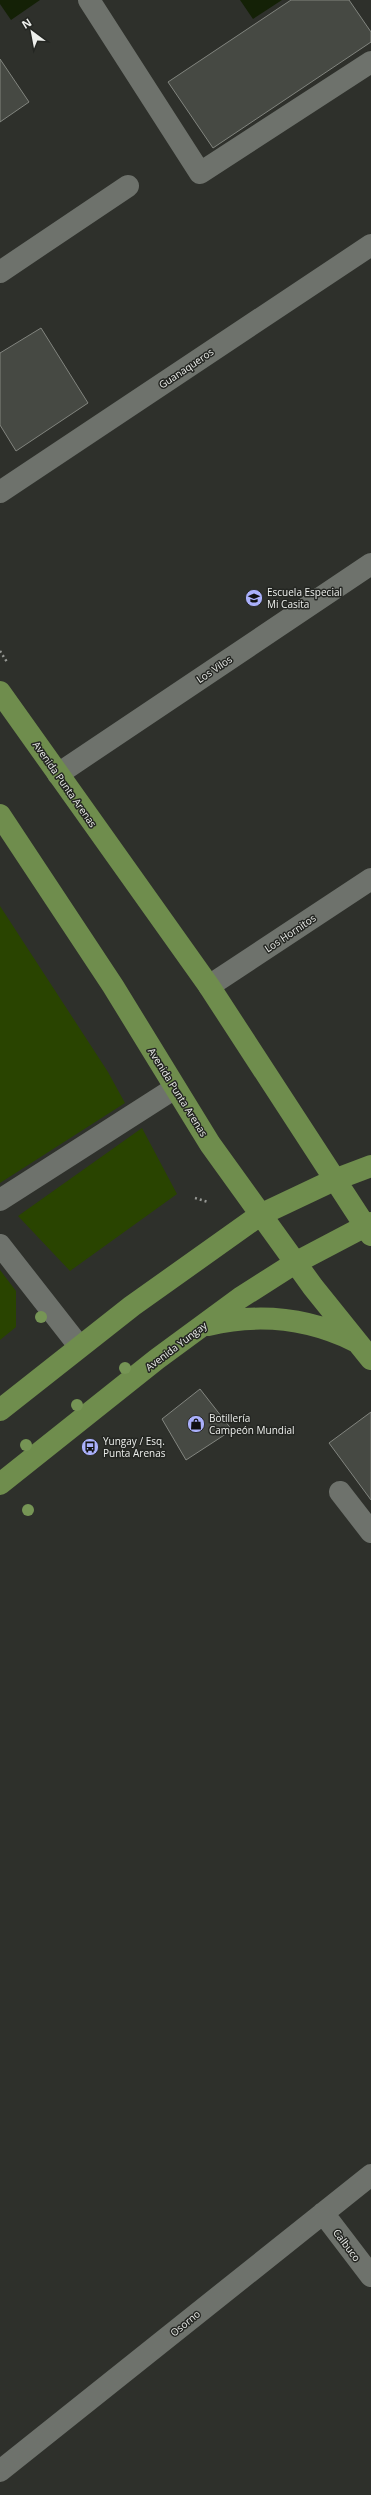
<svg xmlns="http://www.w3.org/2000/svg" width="371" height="2495" viewBox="0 0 371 2495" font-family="'Open Sans',sans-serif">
<rect width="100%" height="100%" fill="#2e302b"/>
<path fill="#294400" d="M 0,906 L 108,1072 L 125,1103 L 0,1183 Z
M 142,1128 L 177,1194 L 70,1271 L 18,1216 Z
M 0,1270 L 16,1291 L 16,1327 L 0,1340 Z"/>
<path fill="#142106" d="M 0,0 L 40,0 L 11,20 L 0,4 Z
M 240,0 L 282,0 L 253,19 Z"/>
<path fill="#464943" stroke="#82857f" d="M 291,0 L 349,0 L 371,32 L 371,42 L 213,148 L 168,82 Z
M 0,59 L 29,102 L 0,122 Z
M 41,328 L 88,403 L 16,451 L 0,425 L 0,353 Z
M 200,1389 L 232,1430 L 186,1460 L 162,1419 Z
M 371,1412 L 371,1500 L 329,1443 Z"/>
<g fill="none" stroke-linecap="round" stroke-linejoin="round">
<path stroke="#969894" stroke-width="2.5" stroke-dasharray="2 3" stroke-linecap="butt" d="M 0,651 L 7,662
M 195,1198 L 208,1202"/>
<path stroke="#6e726c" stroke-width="22" d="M 89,0 L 200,173 L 371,62
M 0,272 L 128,186
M 0,492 L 371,245
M 58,774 L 371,564
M 209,986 L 371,879
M 0,1200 L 175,1088
M 0,1245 L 79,1346
M 340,1492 L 371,1532
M 323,2213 L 371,2276
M 0,2471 L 371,2175"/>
<path stroke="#6f8d4d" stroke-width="22" d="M 0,692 L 209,986 L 371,1235
M 0,815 L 113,986 L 210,1144 L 313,1287 L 371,1359
M 208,1325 C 258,1313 308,1318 355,1341
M 0,1410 L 132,1306 L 260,1215 L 334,1180 L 371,1166
M 0,1484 L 157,1359 L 240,1298 L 295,1263 L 371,1223"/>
</g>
<g fill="#769555">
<circle cx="41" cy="1317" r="6"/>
<circle cx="125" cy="1368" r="6"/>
<circle cx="77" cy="1405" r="6"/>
<circle cx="26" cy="1445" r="6"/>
<circle cx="28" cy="1510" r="6"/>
</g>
<defs>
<symbol id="school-disc" viewBox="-11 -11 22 22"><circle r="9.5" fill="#aab0fb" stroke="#242622"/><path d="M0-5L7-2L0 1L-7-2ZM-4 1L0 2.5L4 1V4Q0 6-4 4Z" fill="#111"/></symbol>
<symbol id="shop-disc" viewBox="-11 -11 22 22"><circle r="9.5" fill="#aab0fb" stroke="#242622"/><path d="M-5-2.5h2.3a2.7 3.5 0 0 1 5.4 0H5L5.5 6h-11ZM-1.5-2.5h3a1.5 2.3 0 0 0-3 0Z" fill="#111"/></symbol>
<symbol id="bus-disc" viewBox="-11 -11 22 22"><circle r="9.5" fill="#aab0fb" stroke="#242622"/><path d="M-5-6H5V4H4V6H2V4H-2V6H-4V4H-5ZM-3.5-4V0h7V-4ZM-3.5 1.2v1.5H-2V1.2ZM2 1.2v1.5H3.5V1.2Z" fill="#111"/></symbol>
</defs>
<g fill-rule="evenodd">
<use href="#school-disc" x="244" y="588" width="20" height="20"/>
<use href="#shop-disc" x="186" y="1414" width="20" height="20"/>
<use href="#bus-disc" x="80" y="1437" width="20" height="20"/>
</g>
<g text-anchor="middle" stroke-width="3" stroke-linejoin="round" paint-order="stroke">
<g font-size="10" fill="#edefec" stroke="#242622">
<text transform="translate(186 368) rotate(-34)" y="4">Guanaqueros</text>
<text transform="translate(214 669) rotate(-34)" y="4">Los Vilos</text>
<text transform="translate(65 784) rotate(55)" y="4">Avenida Punta Arenas</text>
<text transform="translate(290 933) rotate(-34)" y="4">Los Hornitos</text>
<text transform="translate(178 1092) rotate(58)" y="4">Avenida Punta Arenas</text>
<text transform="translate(176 1346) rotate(-37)" y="4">Avenida Yungay</text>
<text transform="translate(347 2245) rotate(53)" y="4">Calbuco</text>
<text transform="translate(185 2323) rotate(-39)" y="4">Osorno</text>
</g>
<g font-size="10" fill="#edefec" stroke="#242622" text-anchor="start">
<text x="267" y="596">Escuela Especial<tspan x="267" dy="12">Mi Casita</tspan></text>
<text x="209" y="1422">Botillería<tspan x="209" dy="12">Campeón Mundial</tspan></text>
<text x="103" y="1445">Yungay / Esq.<tspan x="103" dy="12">Punta Arenas</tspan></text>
</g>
</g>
<g transform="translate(32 32) rotate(328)" stroke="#242622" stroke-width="3" paint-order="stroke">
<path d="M0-3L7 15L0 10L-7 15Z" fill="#edefec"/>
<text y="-6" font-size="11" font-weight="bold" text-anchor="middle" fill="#edefec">N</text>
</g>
</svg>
